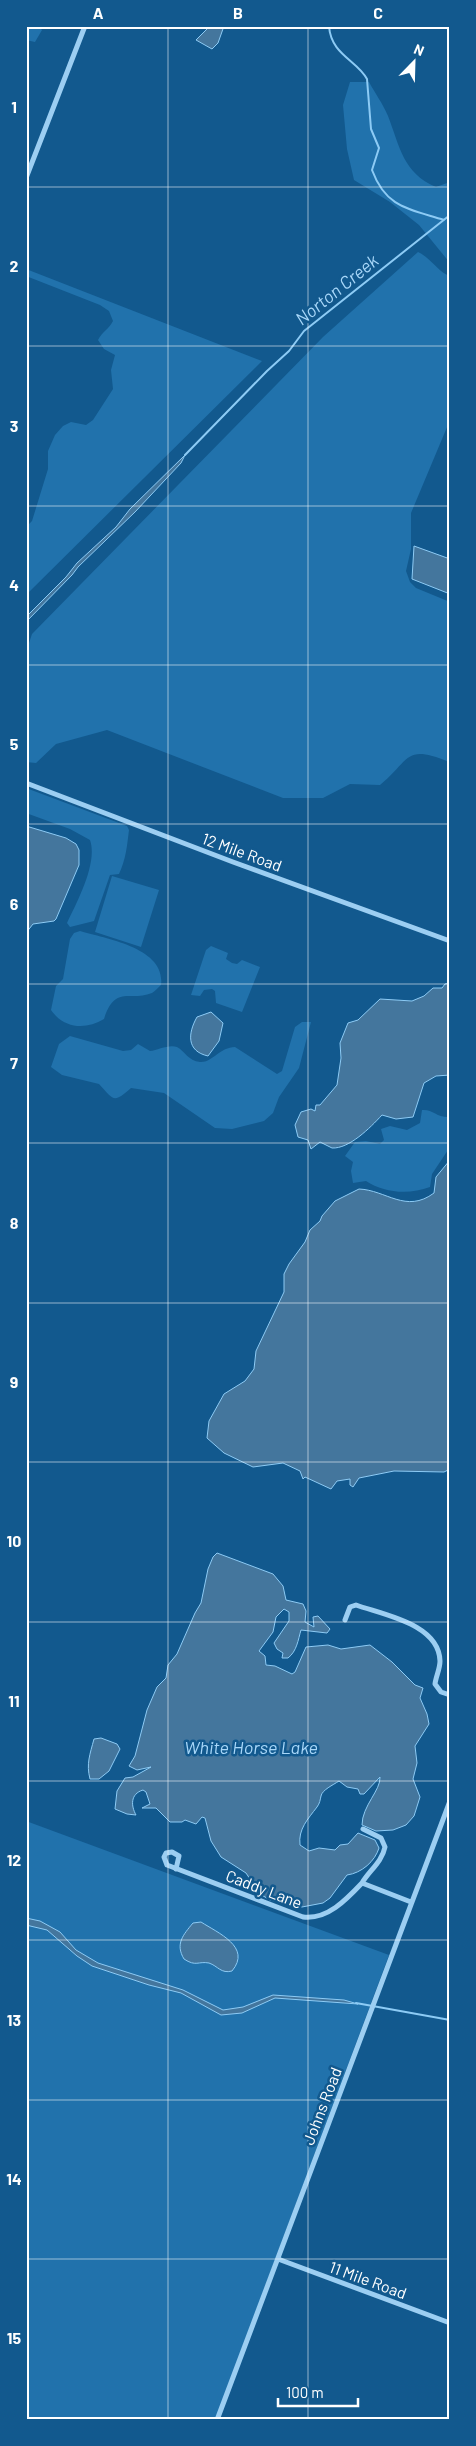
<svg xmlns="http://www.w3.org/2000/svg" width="476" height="2446" viewBox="0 0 476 2446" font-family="Barlow,sans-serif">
<rect width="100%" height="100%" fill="#12598e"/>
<path fill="#2172ac" d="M 26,26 L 40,28 L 42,30 L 35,42 L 26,40 Z
M 350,82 L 369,82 C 375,93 383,104 388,116 C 400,147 403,173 436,187 L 450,182 L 450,263 L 419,225 L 390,202 L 354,180 L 347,149 L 343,105 Z
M 418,252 C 431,258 439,273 450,276 L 450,420 L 411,513 L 411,549 L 406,571 L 410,582 L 416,588 L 450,602 L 450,762 C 404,744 412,758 380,785 L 350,784 L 323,798 L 283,798 L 107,730 L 56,744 L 36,763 L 26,762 L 26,652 L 32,634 L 323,337 Z
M 26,269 L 262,361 L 26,595 L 26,527 L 32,521 L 48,469 L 48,451 L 55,435 L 63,426 L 71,422 L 86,425 L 93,420 L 113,389 L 111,370 L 115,355 L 104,349 L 98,340 C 102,332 109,329 113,321 L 109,311 L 100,305 L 26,276 Z
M 26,788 L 127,826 L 129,830 C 127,846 126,859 119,874 L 110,875 L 94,921 L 70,927 L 67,923 C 77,902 98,863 90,840 L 70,829 L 26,813 Z
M 112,876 L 159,890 L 141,947 L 95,932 Z
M 80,931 C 107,939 166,948 161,985 C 159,987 155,991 152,993 C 130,1002 115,984 104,1019 C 86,1030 64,1029 51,1010 L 56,986 L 63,979 L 70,939 L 74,933 Z
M 211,946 L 228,953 L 226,959 L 232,963 L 237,964 L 242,960 L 260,967 L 242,1012 L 216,1003 L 215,991 L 212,989 L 204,990 L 200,996 L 191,995 L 206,950 Z
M 302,1022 L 311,1022 L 299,1068 L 279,1097 L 273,1113 L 264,1121 L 232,1129 L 215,1128 L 164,1093 L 131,1088 C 113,1104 114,1100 99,1084 L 62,1075 L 51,1067 L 59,1044 L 70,1036 L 123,1051 L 131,1050 L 138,1044 L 150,1051 C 158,1050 169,1044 177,1047 C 185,1051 188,1061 200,1062 C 212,1063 220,1047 235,1047 L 277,1074 L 282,1071 L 295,1027 Z
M 422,1110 C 433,1109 437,1118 450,1117 L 450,1147 L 432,1174 L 430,1187 C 409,1195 384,1193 366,1181 L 353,1183 L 351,1171 L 353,1162 L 345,1156 L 355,1142 L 366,1141 L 380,1144 L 384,1140 L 381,1129 L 390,1126 L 407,1130 L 420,1123 Z
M 26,1821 L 389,1955 L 215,2420 L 26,2420 Z"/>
<path fill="#44769d" stroke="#8dcbf5" d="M 210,26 L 224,26 L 218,43 L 212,49 L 196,40 Z
M 185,455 L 181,463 L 135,512 L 78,567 L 72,575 L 26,622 L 26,617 L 66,577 L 77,563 L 116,527 L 130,509 Z
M 414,546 L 450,559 L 450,594 L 412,579 Z
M 26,826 L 66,838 L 76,844 L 79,850 L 79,865 L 56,919 L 54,921 L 33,924 L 26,933 Z
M 450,983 L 450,1075 L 436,1076 L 424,1083 L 413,1117 L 396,1119 L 382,1115 C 370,1128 349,1149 332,1148 L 320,1142 L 311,1149 L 308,1140 L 298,1137 L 295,1125 L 301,1112 L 311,1109 L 315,1111 L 316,1105 L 320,1105 L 337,1085 L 341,1058 L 340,1043 L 348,1023 L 358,1020 L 380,999 L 412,1001 L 424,996 L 433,988 L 442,988 L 445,984 Z
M 211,1012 L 223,1023 L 219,1041 L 208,1056 C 186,1051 188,1033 197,1017 Z
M 450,1160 L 450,1469 L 444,1472 L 394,1471 L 359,1478 L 353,1487 L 350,1485 L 350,1479 L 337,1481 L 331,1489 L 305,1477 L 303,1479 L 300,1471 L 283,1463 L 253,1467 L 224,1453 L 207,1438 L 209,1421 L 224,1394 L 245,1381 L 254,1369 L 256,1351 L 284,1292 L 284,1274 L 289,1264 L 305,1242 L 310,1230 L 320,1221 L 322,1216 L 335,1201 L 359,1189 C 386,1190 406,1214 434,1193 L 436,1177 Z
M 217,1553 L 273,1574 L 283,1586 L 286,1600 L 303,1604 L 306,1611 L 305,1622 L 314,1627 L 313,1617 L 318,1616 L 330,1629 L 327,1633 L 301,1630 C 298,1640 297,1651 288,1658 L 282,1658 L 283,1653 L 277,1649 L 274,1643 L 289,1621 L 289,1612 L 284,1609 L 276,1617 L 273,1632 L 259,1651 L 265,1656 L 266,1665 L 275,1666 L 292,1674 L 295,1672 L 306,1647 L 328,1645 L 341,1649 L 370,1645 L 392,1662 L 415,1685 L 423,1688 L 420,1698 L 427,1714 L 429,1724 L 415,1746 L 417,1763 L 413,1779 L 420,1797 L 414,1816 L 406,1825 L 393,1830 L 376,1831 L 362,1825 C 362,1806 381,1790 380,1777 L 364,1794 L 360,1794 L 358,1789 L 347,1787 L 339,1781 C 333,1785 322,1790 321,1796 C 320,1800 320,1803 317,1807 C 308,1819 298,1829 300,1845 L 309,1851 L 319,1848 L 335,1850 L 340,1845 L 348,1844 L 358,1833 L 375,1840 L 379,1848 C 375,1861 362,1873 347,1875 L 330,1898 L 323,1903 L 302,1907 L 270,1900 L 260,1894 L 246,1873 L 221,1857 L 211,1841 L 205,1818 L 202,1817 L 196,1824 L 185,1820 L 182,1822 L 170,1822 L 156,1808 L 142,1808 L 150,1804 L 146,1792 L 143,1790 C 130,1794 131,1806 136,1815 L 127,1814 L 115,1809 L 117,1791 L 125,1778 L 133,1777 L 151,1767 L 137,1770 L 129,1766 L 135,1756 L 147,1710 L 157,1687 L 166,1678 L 168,1665 L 177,1654 L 195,1613 L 201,1603 L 208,1569 L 213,1557 Z
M 101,1738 L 117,1744 L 120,1749 L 109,1771 L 99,1779 L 90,1779 C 86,1764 90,1754 94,1739 Z
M 26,1918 L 40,1921 L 60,1932 L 76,1950 L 98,1963 L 183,1990 L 223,2010 L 243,2007 L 273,1995 L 344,2000 L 358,2004 L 275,1998 L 242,2013 L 221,2015 L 181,1993 L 149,1985 L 92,1966 L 77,1956 L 47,1930 L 26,1925 Z
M 201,1922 C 218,1933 252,1947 232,1971 C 221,1974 218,1966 209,1963 C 198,1961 196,1967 184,1959 C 175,1944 183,1935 193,1923 Z"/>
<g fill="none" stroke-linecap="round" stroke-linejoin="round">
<path stroke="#8dcbf5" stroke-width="2" d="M 329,26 C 331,55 357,60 367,79 L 371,129 L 379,148 L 372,170 C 386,208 409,209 444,220
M 185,455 L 267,371 L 289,351 L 304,331 L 450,215
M 356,2003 L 450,2020"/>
<path stroke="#9ccef2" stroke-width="5" d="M 26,178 L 85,26
M 26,783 L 233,862 L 450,941
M 345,1620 L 350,1607 L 356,1605 C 384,1615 439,1624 440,1661 C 440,1669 436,1676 435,1684 L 441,1692 L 450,1695
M 176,1869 L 179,1856 L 172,1852 L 166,1853 L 164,1857 L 167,1865 L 303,1917 C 327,1920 346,1900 362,1883 L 411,1902
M 362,1883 C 369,1871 382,1862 385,1847 L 381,1838 L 363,1829
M 278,2259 L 450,2323
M 217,2420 L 450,1801"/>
</g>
<path fill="none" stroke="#fff" stroke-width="1" stroke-opacity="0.55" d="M 168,26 L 168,2420M 308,26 L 308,2420M 26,187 L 450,187M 26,346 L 450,346M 26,506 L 450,506M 26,665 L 450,665M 26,824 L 450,824M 26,984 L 450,984M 26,1143 L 450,1143M 26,1303 L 450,1303M 26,1462 L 450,1462M 26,1622 L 450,1622M 26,1781 L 450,1781M 26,1940 L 450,1940M 26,2100 L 450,2100M 26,2259 L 450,2259"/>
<g text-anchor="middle" stroke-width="5" stroke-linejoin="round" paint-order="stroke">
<g font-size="16" fill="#fff" stroke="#12598e">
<text transform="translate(242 852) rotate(20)" y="6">12 Mile Road</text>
<text transform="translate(264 1889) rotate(21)" y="6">Caddy Lane</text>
<text transform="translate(322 2106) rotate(-69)" y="6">Johns Road</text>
<text transform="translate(368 2280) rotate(20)" y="6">11 Mile Road</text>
</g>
<g font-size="18" font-style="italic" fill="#a8d7f9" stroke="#12598e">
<text transform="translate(337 290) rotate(-39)" y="6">Norton Creek</text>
<text x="251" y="1754">White Horse Lake</text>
</g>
</g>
<rect width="476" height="2446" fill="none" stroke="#12598e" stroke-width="55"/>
<g transform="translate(414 62) rotate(23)" stroke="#12598e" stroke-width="4" paint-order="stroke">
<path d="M0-4L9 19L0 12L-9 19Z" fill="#ffffff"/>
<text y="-8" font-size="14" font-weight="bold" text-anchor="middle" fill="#ffffff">N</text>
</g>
<path d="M278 2398v8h80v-8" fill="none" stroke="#ffffff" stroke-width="2.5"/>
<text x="286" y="2398" font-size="15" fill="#ffffff" stroke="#12598e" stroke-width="4" paint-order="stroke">100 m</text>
<rect x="28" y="28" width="420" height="2390" fill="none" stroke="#fff" stroke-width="2"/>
<g font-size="16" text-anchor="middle" font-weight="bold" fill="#fff">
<text x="98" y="19">A</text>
<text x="238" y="19">B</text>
<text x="378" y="19">C</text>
<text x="14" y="113">1</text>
<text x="14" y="272">2</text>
<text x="14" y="432">3</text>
<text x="14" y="591">4</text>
<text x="14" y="750">5</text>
<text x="14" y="910">6</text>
<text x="14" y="1069">7</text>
<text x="14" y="1229">8</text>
<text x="14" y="1388">9</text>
<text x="14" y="1547">10</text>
<text x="14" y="1707">11</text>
<text x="14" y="1866">12</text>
<text x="14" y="2026">13</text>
<text x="14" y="2185">14</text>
<text x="14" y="2344">15</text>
</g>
</svg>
